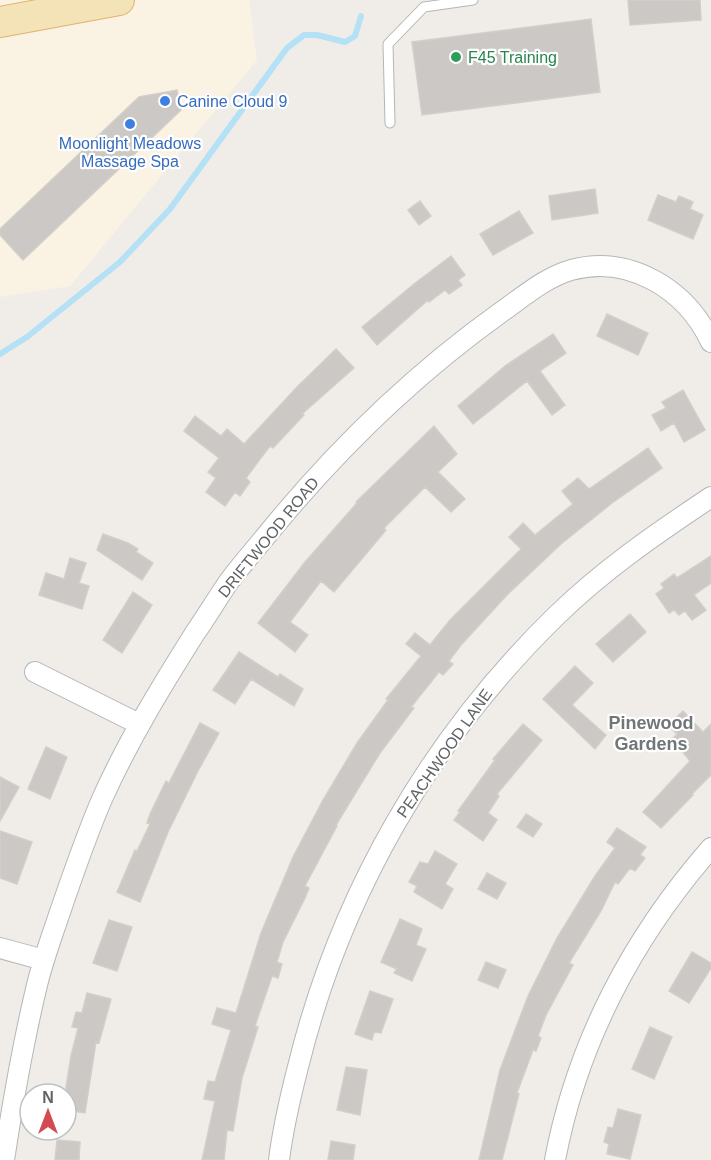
<svg xmlns="http://www.w3.org/2000/svg" width="711" height="1160" viewBox="0 0 711 1160" font-family="Helvetica,sans-serif">
<rect width="100%" height="100%" fill="#f0ede9"/>
<path fill="#faf2e3" d="M 0,0 L 249,0 L 257,60 L 70,286 L 0,297 Z"/>
<g fill="none" stroke-linecap="round" stroke-linejoin="round">
<path stroke="#b4e1f5" stroke-width="6" d="M 0,354 L 27,337 L 120,262 L 170,209 L 287,48 L 304,35 L 317,35 L 345,42 L 355,36 L 361,16"/>
</g>
<path fill="#cbc8c5" stroke="#d4cec7" stroke-width="1.5" d="M 628,0 L 700,0 L 701,20 L 630,25 Z
M 591,19 L 600,92 L 422,115 L 412,42 Z
M 177,90 L 181,110 L 23,260 L 0,235 L 0,229 L 139,97 Z
M 595,189 L 598,213 L 552,220 L 549,196 Z
M 658,195 L 676,202 L 679,196 L 693,202 L 690,209 L 703,215 L 693,239 L 648,220 Z
M 420,201 L 431,216 L 419,225 L 408,210 Z
M 519,211 L 533,233 L 493,255 L 480,234 Z
M 451,256 L 465,275 L 458,280 L 462,285 L 449,294 L 445,290 L 429,302 L 428,300 L 377,345 L 362,327 L 414,284 Z
M 607,314 L 648,333 L 638,355 L 597,336 Z
M 553,334 L 566,353 L 540,371 L 565,405 L 552,415 L 527,381 L 473,424 L 458,406 L 505,366 Z
M 336,349 L 354,368 L 302,414 L 304,415 L 273,448 L 270,446 L 246,478 L 250,482 L 240,496 L 235,492 L 225,506 L 206,492 L 216,478 L 208,472 L 219,458 L 184,431 L 195,416 L 221,436 L 227,429 L 244,444 L 297,387 Z
M 683,390 L 705,430 L 684,442 L 674,423 L 661,431 L 652,415 L 666,408 L 662,402 Z
M 434,426 L 457,454 L 438,472 L 465,499 L 451,512 L 425,487 L 384,528 L 386,530 L 334,592 L 321,581 L 290,622 L 308,635 L 295,652 L 258,623 L 305,562 L 357,503 L 356,502 Z
M 648,448 L 662,468 L 612,503 L 561,544 L 507,595 L 461,645 L 449,661 L 453,664 L 443,675 L 439,672 L 411,707 L 414,708 L 380,753 L 336,825 L 337,826 L 305,886 L 309,888 L 305,898 L 283,942 L 277,962 L 282,964 L 278,978 L 272,976 L 255,1026 L 258,1027 L 242,1078 L 233,1131 L 227,1130 L 224,1160 L 202,1160 L 215,1101 L 204,1099 L 208,1081 L 215,1082 L 231,1030 L 212,1024 L 217,1008 L 236,1013 L 261,933 L 293,857 L 323,800 L 357,743 L 388,700 L 386,699 L 421,656 L 406,644 L 415,633 L 430,645 L 450,620 L 521,549 L 509,537 L 523,523 L 535,535 L 573,504 L 562,491 L 578,478 L 589,489 Z
M 103,534 L 128,543 L 138,549 L 136,552 L 153,563 L 142,580 L 97,550 Z
M 711,556 L 711,583 L 694,595 L 706,610 L 692,620 L 685,611 L 679,615 L 674,610 L 669,613 L 656,594 L 664,588 L 661,584 L 674,574 L 677,578 Z
M 70,558 L 86,563 L 79,583 L 89,586 L 82,609 L 39,595 L 46,573 L 64,579 Z
M 133,592 L 152,605 L 122,653 L 103,640 Z
M 630,614 L 646,632 L 613,662 L 596,644 Z
M 239,652 L 278,677 L 280,674 L 303,689 L 294,706 L 251,679 L 235,704 L 213,690 Z
M 575,666 L 593,683 L 572,705 L 606,735 L 595,749 L 543,699 Z
M 683,711 L 703,732 L 711,724 L 711,775 L 692,794 L 693,795 L 661,828 L 643,812 L 690,761 L 672,739 L 677,734 L 668,725 Z
M 200,723 L 219,733 L 198,771 L 168,832 L 140,902 L 117,892 L 135,850 L 137,851 L 150,824 L 147,823 L 150,814 L 166,781 L 169,783 Z
M 523,724 L 542,740 L 497,794 L 499,796 L 488,813 L 497,820 L 483,841 L 454,820 L 460,812 L 458,811 L 495,760 L 493,759 Z
M 46,747 L 67,757 L 50,799 L 28,789 Z
M 0,777 L 19,787 L 0,821 Z
M 526,814 L 542,824 L 533,837 L 517,827 Z
M 617,828 L 646,847 L 640,855 L 645,858 L 635,871 L 630,868 L 618,884 L 615,882 L 601,911 L 569,963 L 573,965 L 546,1015 L 538,1036 L 541,1038 L 536,1051 L 533,1050 L 517,1093 L 519,1094 L 502,1160 L 479,1160 L 500,1070 L 528,996 L 557,938 L 595,876 L 615,848 L 607,842 Z
M 0,831 L 32,842 L 17,884 L 0,878 Z
M 435,851 L 457,864 L 445,884 L 453,889 L 442,909 L 414,892 L 417,886 L 409,882 L 420,862 L 428,864 Z
M 487,873 L 506,883 L 497,899 L 478,889 Z
M 400,919 L 422,929 L 416,945 L 426,949 L 412,981 L 394,973 L 397,969 L 381,962 Z
M 109,920 L 132,927 L 117,971 L 93,963 Z
M 692,952 L 711,963 L 711,968 L 689,1003 L 669,991 Z
M 486,962 L 506,970 L 498,988 L 478,980 Z
M 370,991 L 393,999 L 381,1033 L 374,1032 L 372,1040 L 355,1034 Z
M 87,993 L 111,999 L 99,1043 L 96,1042 L 85,1113 L 66,1110 L 66,1087 L 71,1056 L 78,1028 L 72,1027 L 76,1012 L 82,1013 Z
M 650,1027 L 672,1037 L 654,1079 L 632,1069 Z
M 346,1067 L 367,1070 L 360,1115 L 337,1110 Z
M 618,1109 L 641,1115 L 630,1159 L 607,1154 L 609,1144 L 604,1142 L 608,1127 L 613,1128 Z
M 57,1140 L 80,1142 L 79,1160 L 55,1160 Z
M 331,1141 L 355,1145 L 353,1160 L 328,1160 Z"/>
<g fill="none" stroke-linecap="round" stroke-linejoin="round">
<defs>
<path id="service" d="M 390,123 L 388,44 L 424,7 L 473,0"/>
<path id="minor" d="M 35,672 L 139,724
M 0,948 L 44,960
M 4,1160 C 13,1101 23,1043 37,985 C 43,960 52,936 60,912 C 73,874 86,836 102,799 C 128,741 161,687 195,633 C 207,616 218,597 230,580 C 243,563 257,547 270,531 C 339,447 412,376 500,313 C 523,297 544,278 571,270 C 629,254 686,289 711,342
M 279,1160 C 283,1128 290,1098 298,1067 C 340,895 430,739 556,616 C 603,570 657,533 711,497
M 555,1160 C 577,1043 633,937 711,848"/>
<path id="primary" d="M 0,22 L 119,0"/>
</defs>
<use href="#service" stroke="#b3b6b8" stroke-width="11"/>
<use href="#minor" stroke="#b3b6b8" stroke-width="22"/>
<use href="#primary" stroke="#e0b271" stroke-width="32"/>
<use href="#service" stroke="#fff" stroke-width="9"/>
<use href="#minor" stroke="#fff" stroke-width="20"/>
<use href="#primary" stroke="#f5e3b8" stroke-width="30"/>
</g>
<circle fill="#2e9e5b" stroke="#fff" stroke-width="2" cx="456" cy="57" r="6"/>
<g fill="#3f7fe0" stroke="#fff" stroke-width="2">
<circle cx="165" cy="101" r="6"/>
<circle cx="130" cy="124" r="6"/>
</g>
<g text-anchor="middle" stroke-width="4.5" stroke-linejoin="round" paint-order="stroke">
<g font-size="16" fill="#27864d" stroke="#fff" text-anchor="start">
<text x="468" y="63">F45 Training</text>
</g>
<g font-size="16" fill="#366cbe" stroke="#fff" text-anchor="start">
<text x="177" y="107">Canine Cloud 9</text>
<text x="130" y="149" text-anchor="middle">Moonlight Meadows<tspan x="130" dy="18">Massage Spa</tspan></text>
</g>
<g font-size="16" fill="#606466" stroke="#fff">
<text transform="translate(268 537) rotate(-51)" y="6">DRIFTWOOD ROAD</text>
<text transform="translate(444 753) rotate(-55)" y="6">PEACHWOOD LANE</text>
</g>
<g font-size="18" font-weight="bold" fill="#717678" stroke="#fff">
<text x="651" y="729">Pinewood<tspan x="651" dy="21">Gardens</tspan></text>
</g>
</g>
<g transform="translate(48 1112)"><circle r="28" fill="#ffffff" stroke="#bfc1c2" stroke-width="1.5"/>
<path d="M0-4.5L10 22L0 15L-10 22Z" fill="#d44a52"/>
<text y="-9" font-size="16" font-weight="bold" text-anchor="middle" fill="#606466">N</text>
</g>
</svg>
